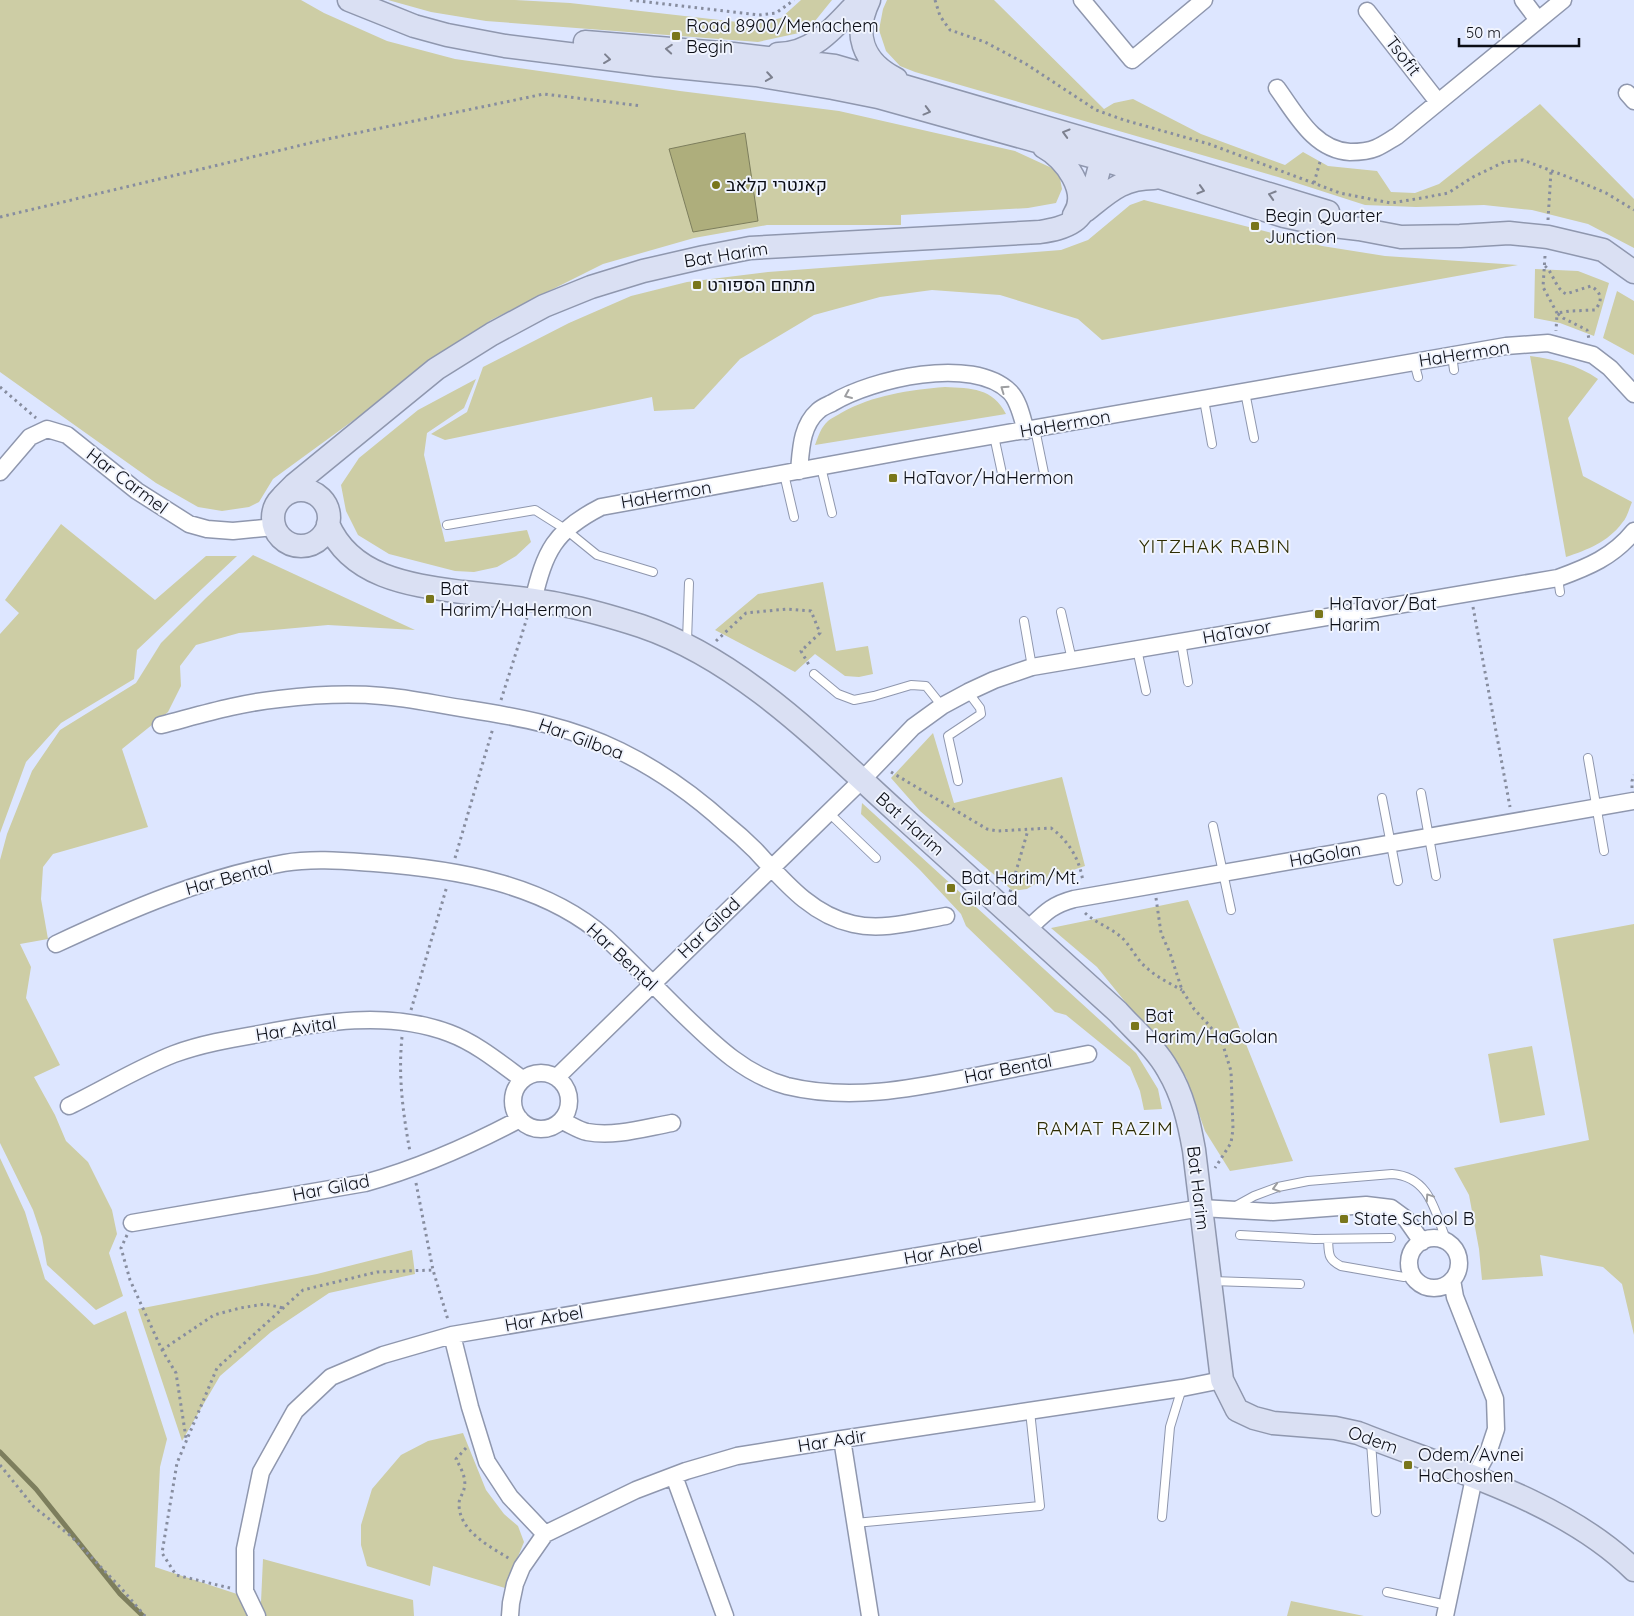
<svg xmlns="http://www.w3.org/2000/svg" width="1634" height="1616" viewBox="0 0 1634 1616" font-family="Quicksand,Heebo,sans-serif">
<rect width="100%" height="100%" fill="#dde6ff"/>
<path fill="#cdcda5" d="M 0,0 L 301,0 L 324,13 L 387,41 L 455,59 L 680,91 L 839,111 L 1015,151 L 1054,169 L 1060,178 L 1062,189 L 1056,203 L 1028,208 L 901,215 L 901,225 L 767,225 L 694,238 L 603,264 L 491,320 L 273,479 L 259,502 L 249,507 L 222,511 L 198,507 L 156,483 L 0,372 Z
M 388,0 L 515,0 L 570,3 L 755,24 L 781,18 L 801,0 L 832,0 L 815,21 L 799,33 L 758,42 L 486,21 L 431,12 Z
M 887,0 L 994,0 L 1104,109 L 1114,103 L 1133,99 L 1201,134 L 1285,165 L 1303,152 L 1328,166 L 1377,171 L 1391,192 L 1415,193 L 1439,184 L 1540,104 L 1634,199 L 1634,248 L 1588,224 L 1532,210 L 1484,205 L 1416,207 L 1365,205 L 1278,177 L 915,72 L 900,66 L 886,51 L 879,30 L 883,9 Z
M 1144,200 L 1322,246 L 1385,256 L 1518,265 L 1102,340 L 1078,319 L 1000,295 L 932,290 L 880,297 L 814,315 L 740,359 L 694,409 L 654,411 L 652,397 L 445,440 L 431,434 L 467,412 L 483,367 L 569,323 L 631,296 L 687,282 L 768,272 L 1061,250 L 1088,240 L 1130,205 Z
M 1535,269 L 1578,271 L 1609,283 L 1594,336 L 1560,323 L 1534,318 Z
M 1617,291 L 1634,301 L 1634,355 L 1603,338 Z
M 1530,356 C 1554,359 1578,365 1598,379 L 1568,418 L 1583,476 L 1632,502 C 1629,509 1627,518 1622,523 C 1608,542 1587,550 1566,557 Z
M 476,379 L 464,408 L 427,433 L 424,455 L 445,542 L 527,530 L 531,542 L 516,556 L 497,567 L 474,572 L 455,571 L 389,554 L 358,535 L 346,511 L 341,485 L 359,458 L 418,410 Z
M 945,387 C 971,388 993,388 1006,414 L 815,445 C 818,437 821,427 828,421 C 831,418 837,416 841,413 C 873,395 909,390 945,387 Z
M 61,524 L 155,600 L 206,556 L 237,556 L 137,650 L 134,679 L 61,723 L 26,762 L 0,833 L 0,634 L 19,613 L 5,600 Z
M 253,555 L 415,630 L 328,625 L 239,633 L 196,645 L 180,666 L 181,686 L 168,712 L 122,749 L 148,827 L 53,854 L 43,867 L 41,899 L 48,939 L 20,944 L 31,967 L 26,998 L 60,1065 L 34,1077 L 55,1115 L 66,1141 L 88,1162 L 112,1210 L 117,1234 L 109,1253 L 123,1296 L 96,1310 L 47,1265 L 42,1237 L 33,1210 L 0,1143 L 0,860 L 7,834 L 32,771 L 60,730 L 136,683 L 161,643 L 206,598 Z
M 823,582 L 836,651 L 868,646 L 873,674 L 859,677 L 845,676 L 815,654 L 795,672 L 715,630 L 758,594 Z
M 933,733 L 954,803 L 1062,777 L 1085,866 L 1040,881 L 1027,889 L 1013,891 L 920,811 L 891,778 Z
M 862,803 L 1136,1053 L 1158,1089 L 1162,1109 L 1144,1110 L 1140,1091 L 1130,1067 L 1066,1015 L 1055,1012 L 966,926 L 961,914 L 920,870 L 861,814 Z
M 1188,900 L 1293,1161 L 1230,1171 L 1205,1131 L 1186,1077 L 1097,967 L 1051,928 Z
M 1634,924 L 1634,1335 L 1622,1284 L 1603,1267 L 1540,1255 L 1543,1276 L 1482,1280 L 1479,1249 L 1469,1195 L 1454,1168 L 1589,1140 L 1553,939 Z
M 1532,1046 L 1545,1115 L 1500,1123 L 1488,1054 Z
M 0,1158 L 25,1212 L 45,1279 L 94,1325 L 126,1311 L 167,1439 L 160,1467 L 155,1567 L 261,1602 L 263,1559 L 413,1600 L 414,1616 L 0,1616 Z
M 412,1250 L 415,1274 L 329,1293 L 271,1332 L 220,1376 L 182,1441 L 138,1309 L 317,1274 Z
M 463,1433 L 486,1490 L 504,1514 L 518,1526 L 524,1542 L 505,1588 L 433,1566 L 430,1586 L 367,1566 L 361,1545 L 361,1525 L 372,1489 L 401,1455 L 428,1441 Z
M 1291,1601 L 1364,1616 L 1287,1616 Z"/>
<path fill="#aeae7c" stroke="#7d7e5d" d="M 745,133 L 758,221 L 693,232 L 669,149 Z"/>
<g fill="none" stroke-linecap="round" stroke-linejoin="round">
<path stroke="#7d7e5d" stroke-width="5" d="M 0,1452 L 36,1489 L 120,1594 L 143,1616"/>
<defs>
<path id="lane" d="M 1452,355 L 1454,370
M 1414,362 L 1418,377
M 1245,392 L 1254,438
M 1204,400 L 1212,444
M 1035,429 L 1044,473
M 994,436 L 1003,478
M 821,467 L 832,513
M 784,474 L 794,517
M 447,525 L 535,510 L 565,529 L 597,555 L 653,572
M 1558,578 L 1560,592
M 1061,612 L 1072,660
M 1349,613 L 1351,627
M 1024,621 L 1032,667
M 687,641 L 689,583
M 1181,642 L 1188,682
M 1137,649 L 1146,691
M 814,674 L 838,694 L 854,700 L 874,696 L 911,685 L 926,686 L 942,706
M 1588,758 L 1604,851
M 958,781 L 948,736 L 981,714 L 980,708 L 968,692
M 1421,793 L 1436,876
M 1382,798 L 1398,881
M 828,812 L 876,858
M 1213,826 L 1231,910
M 1234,1207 L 1254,1196 L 1278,1187 L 1308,1181 L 1392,1174 C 1431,1177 1435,1213 1447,1242
M 1240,1235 L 1314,1239 L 1391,1238
M 1328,1239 C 1329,1253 1327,1259 1341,1266 L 1404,1277 L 1411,1273
M 1212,1281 L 1300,1284
M 1371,1442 L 1376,1512
M 1162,1517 L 1170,1427 L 1182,1388
M 855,1523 L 1040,1506 L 1030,1411
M 1387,1592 L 1447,1605"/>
<path id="street" d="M 1082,0 L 1132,60 L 1204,0
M 1523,0 L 1538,20
M 1367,11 L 1438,102
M 1277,88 C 1296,114 1314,150 1350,152 C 1358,152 1369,151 1376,148 C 1383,145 1390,140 1397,136 L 1563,0
M 1627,93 L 1634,101
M 799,471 C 801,450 801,426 818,411 C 822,407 828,405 832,403 C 872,379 972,355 1010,392 C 1019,401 1022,418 1026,431
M 0,472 L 30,437 L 47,429 L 67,435 L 137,491 L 189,524 L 207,529 L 233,531 L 274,527
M 533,601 C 545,551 554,531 601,507 L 916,449 L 1506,346 L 1548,343 L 1593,355 L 1610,368 L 1634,394
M 161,725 C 200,715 239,703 279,699 C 313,695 348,693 382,696 C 410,698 439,705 467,709 C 519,717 572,727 620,751 C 659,770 694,795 726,824 C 736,832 746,841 755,850 C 783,880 811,915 853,924 C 883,931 916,921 946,916
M 1027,930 C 1044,914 1051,905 1074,899 L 1633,801
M 56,944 C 131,909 202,878 284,863 C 313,858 345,861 374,863 C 454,869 544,883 606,938 C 633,963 659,991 686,1017 C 716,1046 746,1075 787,1086 C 849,1101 910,1089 971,1077 C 1010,1069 1049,1062 1088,1054
M513 1101a28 28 0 1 1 56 0a28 28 0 1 1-56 0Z
M 557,1077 L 862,780 L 913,727 L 942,706 L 968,692 L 994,680 L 1032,667 L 1558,578 C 1588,567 1613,557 1634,531
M 69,1106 C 104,1089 138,1068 174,1054 C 201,1044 230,1039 259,1034 C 321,1022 388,1010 449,1033 C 476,1043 499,1062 522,1079
M 562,1121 C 570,1124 578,1130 587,1132 C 615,1137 644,1128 672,1123
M 132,1223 L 365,1183 C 419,1168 471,1145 520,1119
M1409 1263a25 25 0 1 1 50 0a25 25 0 1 1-50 0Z
M 452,1335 L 470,1407 L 487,1462 L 510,1497 L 545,1534
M 842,1439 L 870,1616
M 674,1476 L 725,1616
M 257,1616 L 245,1591 L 245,1549 L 261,1472 L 295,1411 L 331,1377 L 383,1355 L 452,1335 L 1201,1208 L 1273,1212 L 1366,1205 L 1391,1208 L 1406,1219 L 1422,1242
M 510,1616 L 511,1603 L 515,1584 L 522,1567 L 545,1534 L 636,1490 L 686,1471 L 737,1456 L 842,1439 L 1182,1388 L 1222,1380
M 1445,1616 L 1474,1478 L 1489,1450 L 1496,1429 L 1495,1399 L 1455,1297 L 1452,1280"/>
<path id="secondary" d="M 349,0 L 414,26 L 447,35 L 505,46 L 656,65 L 756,75 L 833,88 L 878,97 L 1101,159 L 1284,216 L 1325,225 L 1359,229 L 1401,237 L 1460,236 L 1509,233 L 1548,237 L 1603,250 L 1634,272
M 869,0 C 853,33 862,62 896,79
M 585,42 L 733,54 L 835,66 L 1154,159 L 1328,212
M 778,54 C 815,54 837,24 860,0
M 1044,147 C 1065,158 1090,192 1074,215
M 1085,211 C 1109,192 1122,178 1154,178
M273 518a28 28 0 1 1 56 0a28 28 0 1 1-56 0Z
M 283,496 L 294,485 L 436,369 L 492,334 L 544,306 L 591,287 L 643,271 L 704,257 L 750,248 L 1040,232 C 1052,230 1064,228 1074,221 C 1093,208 1099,167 1105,145
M 328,524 C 351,578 411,585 462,592 C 496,596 530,598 563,605 C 589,610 616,618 641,626 C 741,660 821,743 897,812 C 970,879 1044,945 1118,1012 C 1134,1030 1156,1048 1168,1070 C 1183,1095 1189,1122 1194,1150 L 1222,1380 L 1237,1410 L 1254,1418 L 1273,1423 L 1335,1428 L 1358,1433 C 1449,1469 1563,1500 1634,1570"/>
</defs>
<use href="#lane" stroke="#8f97ae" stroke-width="10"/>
<use href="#street" stroke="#8f97ae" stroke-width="19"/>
<use href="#secondary" stroke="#8f97ae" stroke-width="25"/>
<path stroke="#878d9f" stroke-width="3" stroke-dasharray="2.5 4" stroke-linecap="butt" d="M 630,0 L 759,15 L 776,13 L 794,0
M 935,0 L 940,16 L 950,30 L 985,42 L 1026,64 L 1096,110 L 1124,120 L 1209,144 L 1340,193 L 1391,203 L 1422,198 L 1448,193 L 1473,177 L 1504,162 L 1523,160 L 1568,177 L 1606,193 L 1634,210
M 1314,183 L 1321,158
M 0,217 L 323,140 L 544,94 L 642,106
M 1548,220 L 1551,171
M 1545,256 L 1543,287 L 1557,313 L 1556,331
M 1545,266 C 1554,274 1555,288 1566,294 L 1591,286 C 1602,293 1603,300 1595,310 L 1570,311 L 1557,313 L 1563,318 L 1587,330 L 1589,339
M 0,387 L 36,418
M 1473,607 L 1510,807
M 716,641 L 746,613 L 787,609 L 811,611 L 820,633 L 801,651 L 809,665
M 501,700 L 527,618
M 891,772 L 987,829 L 998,831 L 1051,828 C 1069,841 1080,860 1083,882
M 1632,788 L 1632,781 L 1634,775
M 455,858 L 493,728
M 1010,892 L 1028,830
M 1156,898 L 1161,933 L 1170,953 L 1182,990 L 1194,1009 L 1208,1024 L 1222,1042 L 1231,1071 L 1233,1129 L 1231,1143 L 1215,1168
M 1085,913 C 1096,923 1109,927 1120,936 C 1130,944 1137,961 1148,969 C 1158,978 1171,984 1182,990
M 411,1010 L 447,886
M 402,1037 C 398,1077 403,1113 410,1152
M 416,1183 L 433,1270
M 127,1235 L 121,1248 L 130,1280 L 162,1350 L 176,1373 L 186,1438
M 162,1350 L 214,1315 L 240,1308 L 265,1304 L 283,1308
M 466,1448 L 456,1459 C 461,1468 467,1479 464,1489 C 463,1494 459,1498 459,1504 C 459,1531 489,1546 510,1559
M 0,1465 L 34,1507 L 72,1537 L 121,1588 L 145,1616
M 230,1588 L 176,1575 L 162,1553 L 177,1463 L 217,1368 L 303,1290 L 377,1272 L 433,1270 L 448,1320"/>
<use href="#lane" stroke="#fff" stroke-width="8"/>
<use href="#street" stroke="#fff" stroke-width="16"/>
<use href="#secondary" stroke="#dae0f3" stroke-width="22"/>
</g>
<defs><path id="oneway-chevron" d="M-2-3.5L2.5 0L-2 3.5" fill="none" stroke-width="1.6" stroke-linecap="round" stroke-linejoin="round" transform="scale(1.25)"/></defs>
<g stroke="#7d818f">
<use href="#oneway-chevron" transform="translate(669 49) rotate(-176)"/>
<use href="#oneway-chevron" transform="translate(607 59) rotate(7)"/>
<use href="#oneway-chevron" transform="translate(769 77) rotate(9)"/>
<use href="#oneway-chevron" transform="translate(927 111) rotate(15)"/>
<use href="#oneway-chevron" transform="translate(1066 133) rotate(-164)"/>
<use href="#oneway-chevron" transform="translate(1201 190) rotate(17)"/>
<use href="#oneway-chevron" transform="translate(1272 195) rotate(-163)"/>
</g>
<g stroke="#9d9ea1">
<use href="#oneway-chevron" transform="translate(1004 389) rotate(-145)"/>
<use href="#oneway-chevron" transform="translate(848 395) rotate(157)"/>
<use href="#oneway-chevron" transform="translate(1276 1188) rotate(164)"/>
<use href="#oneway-chevron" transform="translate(1429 1197) rotate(-124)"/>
</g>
<g fill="#79761b" stroke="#f0f4fe" stroke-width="2">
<rect x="671" y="31" width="10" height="10" rx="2.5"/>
<circle cx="716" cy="185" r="5"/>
<rect x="1250" y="221" width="10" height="10" rx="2.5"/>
<rect x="692" y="280" width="10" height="10" rx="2.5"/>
<rect x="888" y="473" width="10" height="10" rx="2.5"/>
<rect x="425" y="594" width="10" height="10" rx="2.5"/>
<rect x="1314" y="609" width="10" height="10" rx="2.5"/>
<rect x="946" y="883" width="10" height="10" rx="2.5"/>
<rect x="1130" y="1021" width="10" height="10" rx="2.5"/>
<rect x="1339" y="1214" width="10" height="10" rx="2.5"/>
<rect x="1403" y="1460" width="10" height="10" rx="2.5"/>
</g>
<g text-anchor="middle" stroke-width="4" stroke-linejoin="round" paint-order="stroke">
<g font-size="18" fill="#0b0d15" stroke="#f0f4fe" text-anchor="start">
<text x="686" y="32">Road 8900/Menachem<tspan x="686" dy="21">Begin</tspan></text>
<text x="726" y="191">קאנטרי קלאב</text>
<text x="1265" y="222">Begin Quarter<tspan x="1265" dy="21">Junction</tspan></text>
<text x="707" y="291">מתחם הספורט</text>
<text x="903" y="484">HaTavor/HaHermon</text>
<text x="440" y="595">Bat<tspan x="440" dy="21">Harim/HaHermon</tspan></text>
<text x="1329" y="610">HaTavor/Bat<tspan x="1329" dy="21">Harim</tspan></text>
<text x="961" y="884">Bat Harim/Mt.<tspan x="961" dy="21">Gila'ad</tspan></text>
<text x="1145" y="1022">Bat<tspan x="1145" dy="21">Harim/HaGolan</tspan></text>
<text x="1354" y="1225">State School B</text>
<text x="1418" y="1461">Odem/Avnei<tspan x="1418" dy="21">HaChoshen</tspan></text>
</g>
<g font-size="18" fill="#0b0d15" stroke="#f0f4fe">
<text transform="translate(1403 56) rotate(52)" y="6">Tsofit</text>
<text transform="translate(726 255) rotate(-9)" y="6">Bat Harim</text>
<text transform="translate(1464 354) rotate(-9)" y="6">HaHermon</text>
<text transform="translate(1065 424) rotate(-10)" y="6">HaHermon</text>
<text transform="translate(127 481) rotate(37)" y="6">Har Carmel</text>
<text transform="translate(666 495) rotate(-10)" y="6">HaHermon</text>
<text transform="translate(1237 632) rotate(-10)" y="6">HaTavor</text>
<text transform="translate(581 739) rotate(20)" y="6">Har Gilboa</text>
<text transform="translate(910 824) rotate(42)" y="6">Bat Harim</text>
<text transform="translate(1325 855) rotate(-10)" y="6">HaGolan</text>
<text transform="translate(229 878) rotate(-15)" y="6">Har Bental</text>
<text transform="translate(709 928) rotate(-44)" y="6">Har Gilad</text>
<text transform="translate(622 957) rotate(43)" y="6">Har Bental</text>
<text transform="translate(296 1029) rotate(-9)" y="6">Har Avital</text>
<text transform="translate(1008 1069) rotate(-11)" y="6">Har Bental</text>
<text transform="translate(331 1188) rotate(-11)" y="6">Har Gilad</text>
<text transform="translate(1198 1188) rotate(83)" y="6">Bat Harim</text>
<text transform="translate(943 1252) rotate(-10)" y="6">Har Arbel</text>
<text transform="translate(544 1319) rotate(-10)" y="6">Har Arbel</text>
<text transform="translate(1373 1440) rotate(19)" y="6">Odem</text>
<text transform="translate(832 1441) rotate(-9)" y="6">Har Adir</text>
</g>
<g font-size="19" letter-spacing="1" fill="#2e2d02" stroke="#f0f4fe">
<text x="1215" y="553">YITZHAK RABIN</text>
<text x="1105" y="1135">RAMAT RAZIM</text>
</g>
</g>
<path d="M1459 38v8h120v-8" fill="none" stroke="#0b0d15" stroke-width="2.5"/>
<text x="1466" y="38" font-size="15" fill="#0b0d15" stroke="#f0f4fe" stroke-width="4" paint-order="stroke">50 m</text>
</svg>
